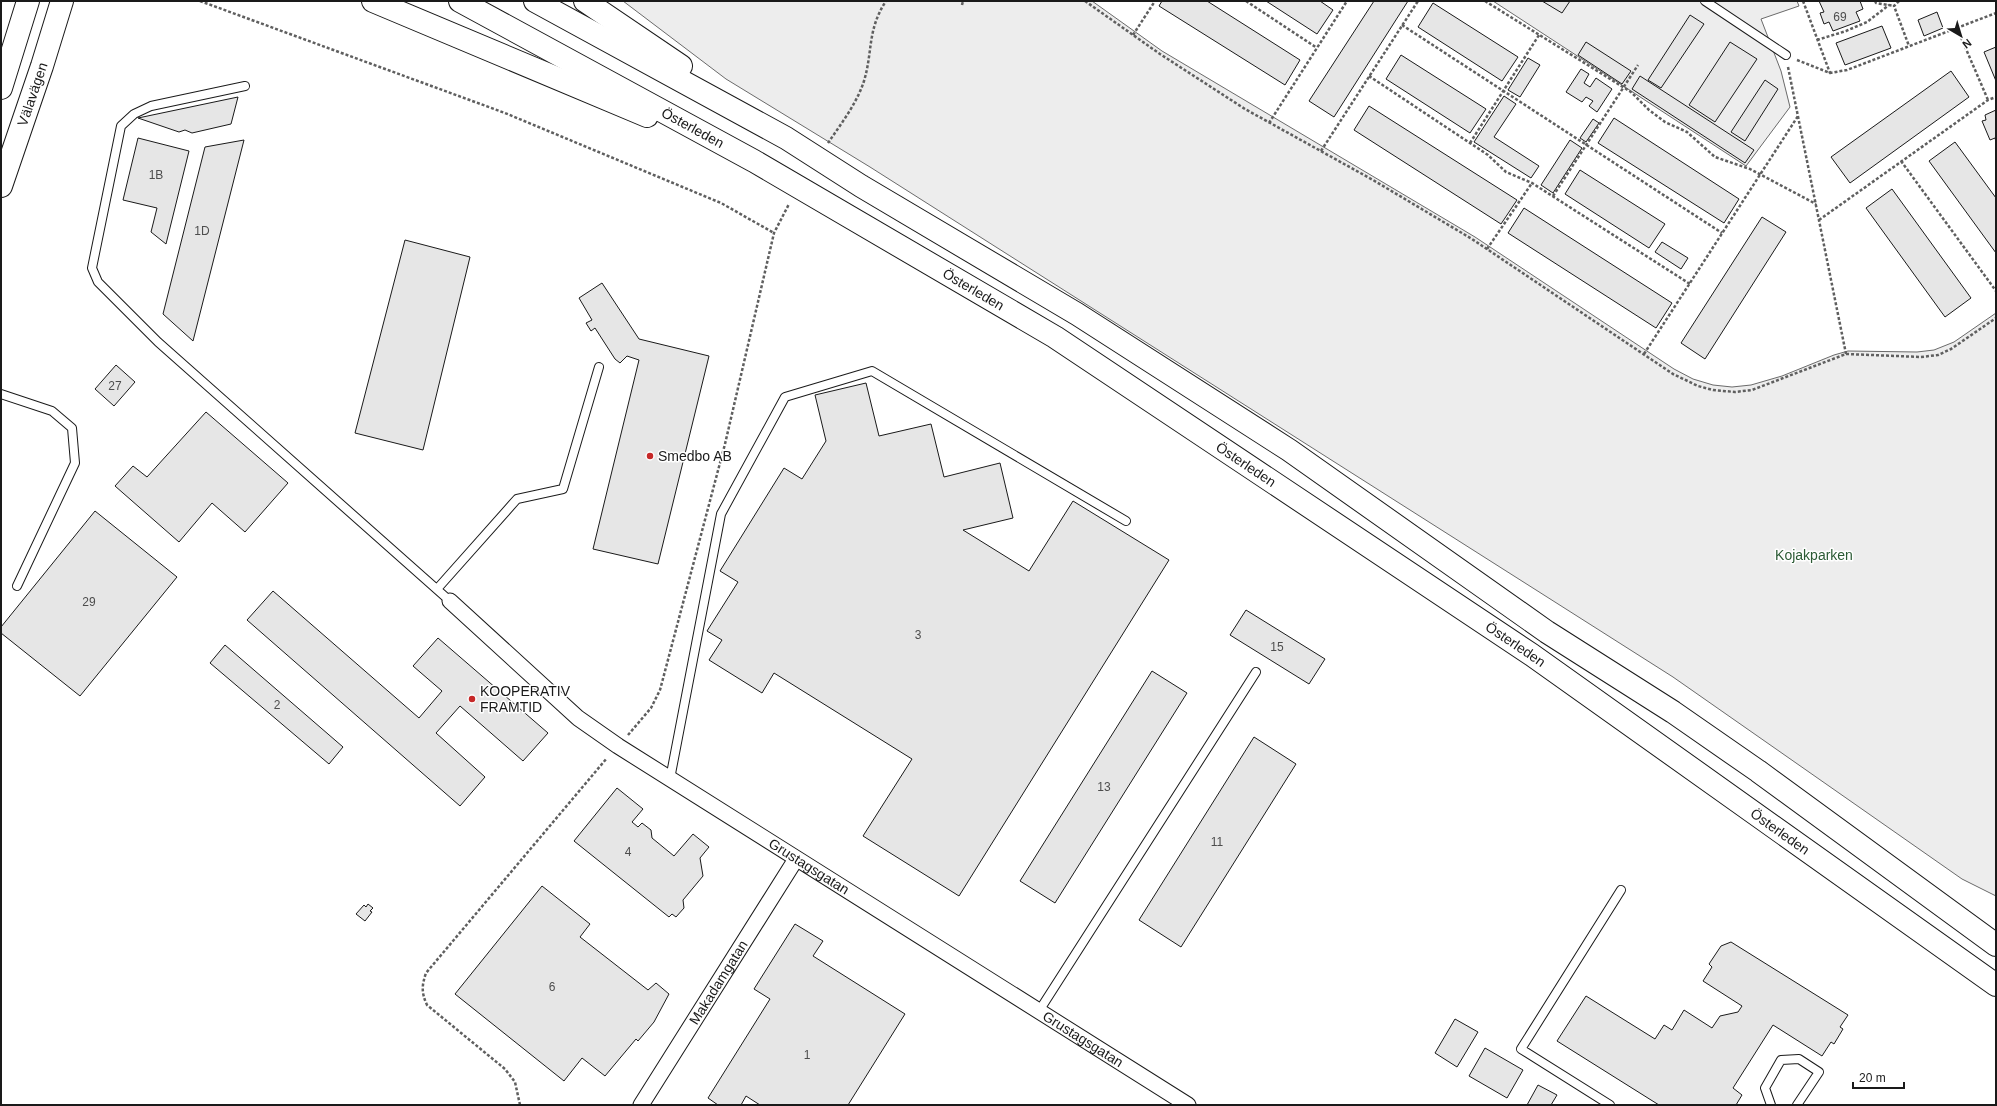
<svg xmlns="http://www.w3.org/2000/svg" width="1997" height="1106" viewBox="0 0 1997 1106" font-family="Arial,sans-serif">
<rect width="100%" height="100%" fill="#fff"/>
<path fill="#ededed" stroke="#6a6a6a" d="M 623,1 L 1092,1 L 1162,51 L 1475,237 L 1674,369 L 1693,379 L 1713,385 L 1732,387 L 1751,385 L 1782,376 L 1834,355 L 1848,351 L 1917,352 L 1934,350 L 1954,342 L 1996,313 L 1996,896 L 1962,879 L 1673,677 L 870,167 L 726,79 Z
M 1493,1 L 1797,1 L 1799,6 L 1761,19 L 1781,71 L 1790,107 L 1746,166 Z"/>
<path fill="#e6e6e6" stroke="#1a1a1a" d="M 1162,1 L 1207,1 L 1300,60 L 1285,85 L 1159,6 Z
M 1266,1 L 1320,1 L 1333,10 L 1317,34 Z
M 1374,1 L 1408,1 L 1334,117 L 1309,101 Z
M 1542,1 L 1570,1 L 1562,13 Z
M 1819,1 L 1860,1 L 1863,9 L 1856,12 L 1860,21 L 1833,31 L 1829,22 L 1824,24 L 1820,13 L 1824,12 Z
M 1433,3 L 1518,57 L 1502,81 L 1418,27 Z
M 1937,12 L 1943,28 L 1924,36 L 1918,20 Z
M 1690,15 L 1704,24 L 1661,88 L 1648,80 Z
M 1882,26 L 1891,48 L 1845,65 L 1836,43 Z
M 1586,42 L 1631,71 L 1622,84 L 1578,55 Z
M 1730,42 L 1757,59 L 1715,122 L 1689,105 Z
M 1996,47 L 1996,81 L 1984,52 Z
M 1401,55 L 1486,109 L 1470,133 L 1386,79 Z
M 1528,58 L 1540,65 L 1520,97 L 1508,90 Z
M 1581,69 L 1589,74 L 1584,83 L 1590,87 L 1596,78 L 1612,89 L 1597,112 L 1589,106 L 1593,101 L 1586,97 L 1582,102 L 1566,92 Z
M 1951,71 L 1969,97 L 1850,183 L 1831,157 Z
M 1640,76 L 1754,150 L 1745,163 L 1632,89 Z
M 1765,80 L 1778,89 L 1745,141 L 1731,132 Z
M 1504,96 L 1516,104 L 1494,137 L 1539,166 L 1531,178 L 1474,142 Z
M 238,97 L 231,124 L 192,133 L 185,130 L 179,132 L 138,118 Z
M 1369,106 L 1517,200 L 1501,224 L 1354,130 Z
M 1996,110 L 1996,142 L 1995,138 L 1990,140 L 1982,121 L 1986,120 L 1985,115 Z
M 1614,118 L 1739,199 L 1724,223 L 1598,143 Z
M 1593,119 L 1599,123 L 1586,142 L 1580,138 Z
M 138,138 L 189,151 L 166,244 L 151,232 L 157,208 L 123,200 Z
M 244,140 L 193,341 L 163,314 L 205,147 Z
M 1570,140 L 1582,148 L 1553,193 L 1541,185 Z
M 1955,142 L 1996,198 L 1996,253 L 1929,161 Z
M 1580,170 L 1665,224 L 1649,248 L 1565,194 Z
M 1892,189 L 1971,298 L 1945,317 L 1866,208 Z
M 1524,208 L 1672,303 L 1656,328 L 1508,233 Z
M 1762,217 L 1786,232 L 1705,359 L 1681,343 Z
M 405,240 L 470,257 L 423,450 L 355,433 Z
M 1662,242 L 1688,258 L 1681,269 L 1655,252 Z
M 602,283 L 639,339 L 709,356 L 658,564 L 593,549 L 639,360 L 627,356 L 620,363 L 615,359 L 595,328 L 591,331 L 586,323 L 592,320 L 579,298 Z
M 116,365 L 135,382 L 114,406 L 95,389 Z
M 866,383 L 879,436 L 931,424 L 944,477 L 1000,463 L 1013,518 L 963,530 L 1029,571 L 1073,501 L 1169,560 L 959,896 L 863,836 L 912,759 L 774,673 L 762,693 L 709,660 L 722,640 L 707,631 L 738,582 L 720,571 L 784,468 L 802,479 L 826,441 L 815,395 Z
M 206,412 L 288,483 L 245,532 L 212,503 L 179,542 L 115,486 L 133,466 L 147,477 Z
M 95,511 L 177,577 L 80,696 L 1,633 L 1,627 Z
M 273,591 L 419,718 L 442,691 L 413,666 L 438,638 L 548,733 L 523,761 L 460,706 L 436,733 L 485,777 L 460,806 L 247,620 Z
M 1246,610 L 1325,659 L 1309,684 L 1230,635 Z
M 225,645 L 343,747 L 329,764 L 210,663 Z
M 1152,671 L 1187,693 L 1055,903 L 1020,881 Z
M 1254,737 L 1296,764 L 1181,947 L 1139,920 Z
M 617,788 L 643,809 L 632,822 L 638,827 L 642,823 L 651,830 L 652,838 L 674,856 L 693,834 L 709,847 L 700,858 L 703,876 L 683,900 L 684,908 L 676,917 L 672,914 L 669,917 L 574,841 Z
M 542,886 L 590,924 L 580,937 L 648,990 L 656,983 L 669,994 L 654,1022 L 638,1041 L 636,1039 L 605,1076 L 582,1058 L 564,1081 L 455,994 Z
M 368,904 L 373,908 L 370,911 L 372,912 L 365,921 L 356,914 L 364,905 L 366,907 Z
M 795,924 L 823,941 L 813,956 L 905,1014 L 848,1105 L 760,1105 L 746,1096 L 741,1105 L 718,1105 L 708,1098 L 770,999 L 754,989 Z
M 1731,942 L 1848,1015 L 1840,1027 L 1843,1029 L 1834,1044 L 1831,1042 L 1822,1056 L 1773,1025 L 1733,1088 L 1742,1095 L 1736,1105 L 1659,1105 L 1557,1041 L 1586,996 L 1655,1039 L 1664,1025 L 1672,1030 L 1684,1010 L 1712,1028 L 1720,1016 L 1738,1012 L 1742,1006 L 1703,981 L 1712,967 L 1709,964 L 1721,946 Z
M 1455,1019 L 1478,1032 L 1457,1067 L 1435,1053 Z
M 1485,1048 L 1523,1070 L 1507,1098 L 1469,1076 Z
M 1538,1085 L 1557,1095 L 1551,1105 L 1527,1105 Z"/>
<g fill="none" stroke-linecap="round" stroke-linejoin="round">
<defs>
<path id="service" d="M 1705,1 L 1786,55
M 245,86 L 151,106 L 134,114 L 121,126 L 92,268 L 98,282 L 158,342 L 450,601
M 1,394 L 52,411 L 72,428 L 75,463 L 17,586
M 437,589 L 517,499 L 563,489 L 599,367
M 670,779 L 721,514 L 785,397 L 872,371 L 1126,521
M 1039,1011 L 1256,672
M 1610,1105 L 1521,1049 L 1621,890
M 1771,1105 L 1765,1088 L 1781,1060 L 1799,1059 L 1819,1072 L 1797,1105"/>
<g id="minor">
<path id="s1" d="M 450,601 L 578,718 L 618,746 L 1188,1105"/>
<path id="s2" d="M 641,1105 L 796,859"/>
</g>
<g id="secondary">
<path d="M 1,88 L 28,1"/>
<path id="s3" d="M 1,186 L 42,66 L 62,1"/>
</g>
<g id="primary">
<path d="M 373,1 L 647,116"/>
<path id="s4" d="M 460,1 L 754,161 L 1055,337 L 1532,655 L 1996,985"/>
<path d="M 535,1 L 786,138 L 861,186 L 1077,314 L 1289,450 L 1547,632 L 1673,712 L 1758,771 L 1996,945"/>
<path d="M 585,1 L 681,66"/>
</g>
</defs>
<use href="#service" stroke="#1a1a1a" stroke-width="10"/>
<use href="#minor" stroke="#1a1a1a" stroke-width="17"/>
<use href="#secondary" stroke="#1a1a1a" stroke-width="24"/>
<use href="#primary" stroke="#1a1a1a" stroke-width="24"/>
<path stroke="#5f5f5f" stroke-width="2.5" stroke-dasharray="3 2" stroke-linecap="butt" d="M 200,1 L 505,113 L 721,203 L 774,233
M 1085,1 L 1160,54 L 1245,109 L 1373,180 L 1472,239 L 1673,374 L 1698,386 L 1713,390 L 1735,392 L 1752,390 L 1846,354 L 1921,357 L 1938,355 L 1951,349 L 1996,318
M 1246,1 L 1317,48
M 1485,1 L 1631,92 L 1649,110 L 1665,122 L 1687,132 L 1715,157 L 1750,169 L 1816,204
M 1803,1 L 1830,73
M 1875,1 L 1876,3 L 1894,6
M 1899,1 L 1894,6 L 1909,46
M 962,5 L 963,1
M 1402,25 L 1722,233
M 1957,28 L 1988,100
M 1133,35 L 1155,1
M 1817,40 L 1846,31 L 1867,22 L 1889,5
M 1797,60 L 1830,73 L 1847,70 L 1996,13
M 1788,67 L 1846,354
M 1369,76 L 1488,155 L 1506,172 L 1532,183 L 1690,284
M 1269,123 L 1347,1
M 828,143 C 841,124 857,103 864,81 C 873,51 867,30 886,1
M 1470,143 L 1539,35
M 1321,151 L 1418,1
M 1901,161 L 1996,291
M 1553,196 L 1638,65
M 1819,220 L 1988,100 L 1996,97
M 1487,249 L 1532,183
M 1644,354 L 1798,116
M 628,735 L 651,708 L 660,690 L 725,444 L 774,233 L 789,204
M 520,1105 L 515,1082 L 505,1069 L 427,1005 C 421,992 422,985 426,973 L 607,758"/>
<use href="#service" stroke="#fff" stroke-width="8"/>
<use href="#minor" stroke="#fff" stroke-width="15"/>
<use href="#secondary" stroke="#fff" stroke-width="22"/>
<use href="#primary" stroke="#fff" stroke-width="22"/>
</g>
<g fill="#c62828" stroke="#fff" stroke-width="1.5">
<circle cx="650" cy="456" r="4"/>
<circle cx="472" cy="699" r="4"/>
</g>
<g text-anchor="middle" stroke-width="3" stroke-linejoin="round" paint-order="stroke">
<g font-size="12" fill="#4d4d4d">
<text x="1840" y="21">69</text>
<text x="156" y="179">1B</text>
<text x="202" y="235">1D</text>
<text x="115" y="390">27</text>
<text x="89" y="606">29</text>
<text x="918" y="639">3</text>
<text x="1277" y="651">15</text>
<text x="277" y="709">2</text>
<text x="1104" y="791">13</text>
<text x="1217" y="846">11</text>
<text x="628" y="856">4</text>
<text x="552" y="991">6</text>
<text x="807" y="1059">1</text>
</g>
<g font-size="14" fill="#1a1a1a" stroke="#fff">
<text dy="5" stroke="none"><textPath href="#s3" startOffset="97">Välavägen</textPath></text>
<text dy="5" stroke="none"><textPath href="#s4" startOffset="265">Österleden</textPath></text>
<text dy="5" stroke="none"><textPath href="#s4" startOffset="589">Österleden</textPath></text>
<text dy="5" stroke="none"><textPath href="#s4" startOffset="913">Österleden</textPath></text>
<text dy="5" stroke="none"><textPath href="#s4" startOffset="1237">Österleden</textPath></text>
<text dy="5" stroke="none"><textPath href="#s4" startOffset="1561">Österleden</textPath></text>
<text dy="5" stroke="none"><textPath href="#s1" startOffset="448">Grustagsgatan</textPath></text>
<text dy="5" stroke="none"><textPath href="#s2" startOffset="145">Makadamgatan</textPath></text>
<text dy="5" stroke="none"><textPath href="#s1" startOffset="772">Grustagsgatan</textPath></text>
</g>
<g font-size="14" fill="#1a1a1a" stroke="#fff" text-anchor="start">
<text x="658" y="461">Smedbo AB</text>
<text x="480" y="696">KOOPERATIV<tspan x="480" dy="16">FRAMTID</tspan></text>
</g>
<g font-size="14" fill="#2b5a34" stroke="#fff">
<text x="1814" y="560">Kojakparken</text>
</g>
</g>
<rect width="1997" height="1106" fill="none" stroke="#1a1a1a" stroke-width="4"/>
<g transform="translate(1961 36) rotate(142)" stroke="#ffffff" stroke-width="3" paint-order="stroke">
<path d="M0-3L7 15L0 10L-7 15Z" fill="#1a1a1a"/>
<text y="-6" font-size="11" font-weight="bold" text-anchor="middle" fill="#1a1a1a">N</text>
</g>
<path d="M1853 1082v6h51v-6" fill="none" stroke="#1a1a1a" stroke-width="2"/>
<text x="1859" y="1082" font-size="12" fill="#1a1a1a" stroke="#ffffff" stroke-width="3" paint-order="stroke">20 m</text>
</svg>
